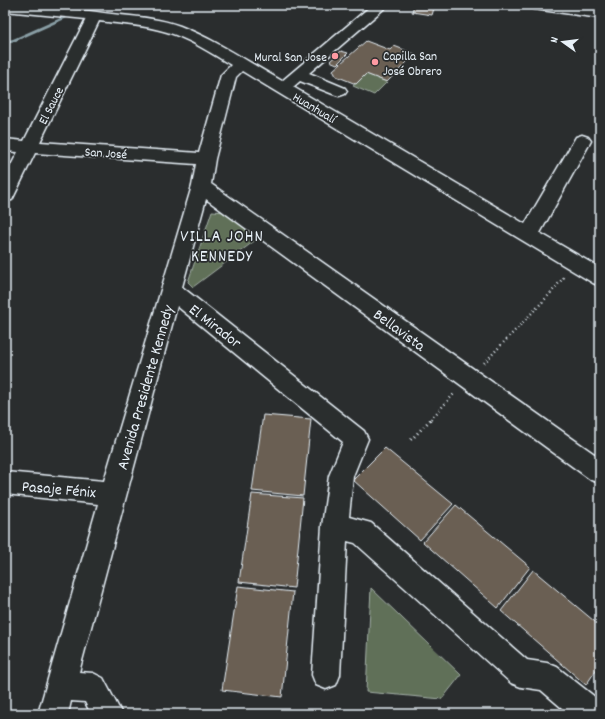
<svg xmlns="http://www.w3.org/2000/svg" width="605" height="719" viewBox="0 0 605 719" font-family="Dekko,sans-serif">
<rect width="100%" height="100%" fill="#2a2d2e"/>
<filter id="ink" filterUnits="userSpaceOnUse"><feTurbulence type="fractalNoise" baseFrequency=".025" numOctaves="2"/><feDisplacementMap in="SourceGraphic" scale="8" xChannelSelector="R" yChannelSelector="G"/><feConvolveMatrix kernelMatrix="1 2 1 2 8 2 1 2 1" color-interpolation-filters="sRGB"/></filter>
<g filter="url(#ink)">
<path fill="#607058" stroke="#a4b0a8" d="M 366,74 L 387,82 L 374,95 L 353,86 Z
M 212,211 L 226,212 L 261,236 L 193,287 L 188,282 Z
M 371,588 L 461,675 L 442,699 L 366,692 Z"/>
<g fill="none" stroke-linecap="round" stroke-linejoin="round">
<path fill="#8a9fa6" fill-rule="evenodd" d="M 90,5 L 96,5 L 16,41 L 5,43 L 5,41 L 13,39 Z"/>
</g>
<path fill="#6b5f52" stroke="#e8f1f8" d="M 414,5 L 435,5 L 432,15 L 412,12 Z
M 366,41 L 390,50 L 394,46 L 415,54 L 387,82 L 366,74 L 356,84 L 336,76 L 333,70 Z
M 341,51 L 348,53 L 337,64 L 330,61 Z
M 263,415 L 311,419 L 303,496 L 252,491 Z
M 385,448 L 453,504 L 420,540 L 353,480 Z
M 252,494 L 303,498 L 294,588 L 239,582 Z
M 456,505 L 530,567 L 498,608 L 423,542 Z
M 533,570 L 600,626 L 600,664 L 586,685 L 501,611 Z
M 238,586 L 293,592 L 282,697 L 222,690 Z"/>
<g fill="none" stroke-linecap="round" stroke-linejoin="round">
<defs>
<path id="minor" d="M 5,5 C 44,5 82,10 120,15 C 140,17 161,19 180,26 C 216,40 248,62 282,81 L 372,5 L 388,5 L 309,73 L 345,88 L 347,91 L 345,94 L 339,96 L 333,94 L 300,81 L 293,87 L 525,224 L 576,137 L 582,135 L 588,137 L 591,141 L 540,233 L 600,268 L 600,286 L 593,283 L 242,71 L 236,77 L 215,159 L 211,184 L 600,458 L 600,483 L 591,480 L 206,199 L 182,287 L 364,431 L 368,439 L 353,476 L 349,517 L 371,523 L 527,660 L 547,663 L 557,667 L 600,701 L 600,714 L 569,714 L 541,690 L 521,687 L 511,683 L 355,543 L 347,541 L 340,675 L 336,685 L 326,689 L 316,685 L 312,675 L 322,526 L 329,476 L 343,442 L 177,306 L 79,672 L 93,673 L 103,678 L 122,714 L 91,714 L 85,702 L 71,701 L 68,714 L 38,714 L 98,504 L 5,494 L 5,472 L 104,481 L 192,186 L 196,164 L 35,153 L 12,200 L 5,201 L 5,177 L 18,152 L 5,151 L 5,139 L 24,141 L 86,19 L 5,11 ZM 99,21 C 122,24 145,25 167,32 C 190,39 211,53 231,65 L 221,75 L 199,153 L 40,142 Z
M 527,5 L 566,5 L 600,10 L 600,18 L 534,9 L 529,8 Z"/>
</defs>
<use href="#minor" stroke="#e8f1f8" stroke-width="3"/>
<path stroke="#e8f1f8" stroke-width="2.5" stroke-dasharray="1 3" stroke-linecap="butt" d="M 484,363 L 549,295 L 564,277
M 431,419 L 454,394"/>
<path stroke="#e8f1f8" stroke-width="3" stroke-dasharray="1 3.5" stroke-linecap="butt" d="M 411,440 L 432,418"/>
<use href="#minor" fill="#2a2d2e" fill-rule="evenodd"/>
</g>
</g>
<g fill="#ff9aa2" stroke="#2a2d2e" stroke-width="1.5">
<circle cx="335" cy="56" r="4"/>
<circle cx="375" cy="62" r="4"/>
</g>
<g text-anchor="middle" stroke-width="3.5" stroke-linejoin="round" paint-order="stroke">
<g font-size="13" fill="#e8f1f8" stroke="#2a2d2e" text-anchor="start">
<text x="383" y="60">Capilla San<tspan x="383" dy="15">José Obrero</tspan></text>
<text x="327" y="61" text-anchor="end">Mural San Jose</text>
</g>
<g font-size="13" fill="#e8f1f8" stroke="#2a2d2e">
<text transform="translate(50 105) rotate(-63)" y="5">El Sauce</text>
<text transform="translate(315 107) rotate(31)" y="5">Huanhualí</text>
<text transform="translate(106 152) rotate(4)" y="5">San José</text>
</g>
<g font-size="16" fill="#e8f1f8" stroke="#2a2d2e">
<text transform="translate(216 325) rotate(38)" y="6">El Mirador</text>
<text transform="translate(400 329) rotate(36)" y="6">Bellavista</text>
<text transform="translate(144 387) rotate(-74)" y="6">Avenida Presidente Kennedy</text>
<text transform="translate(59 488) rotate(5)" y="6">Pasaje Fénix</text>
</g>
<g font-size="17" letter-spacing="1" fill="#e8f1f8" stroke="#2a2d2e">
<text x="222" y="241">VILLA JOHN<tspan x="222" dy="20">KENNEDY</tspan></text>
</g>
</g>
<rect width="605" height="719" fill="none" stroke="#2a2d2e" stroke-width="20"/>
<rect x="10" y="10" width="585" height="699" fill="none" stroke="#e8f1f8" stroke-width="1.5" filter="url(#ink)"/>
<g transform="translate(563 42) rotate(284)" stroke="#2a2d2e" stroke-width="3" paint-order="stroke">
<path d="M0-3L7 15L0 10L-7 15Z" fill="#e8f1f8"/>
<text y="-6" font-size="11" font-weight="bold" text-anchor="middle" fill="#e8f1f8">N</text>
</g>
</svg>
